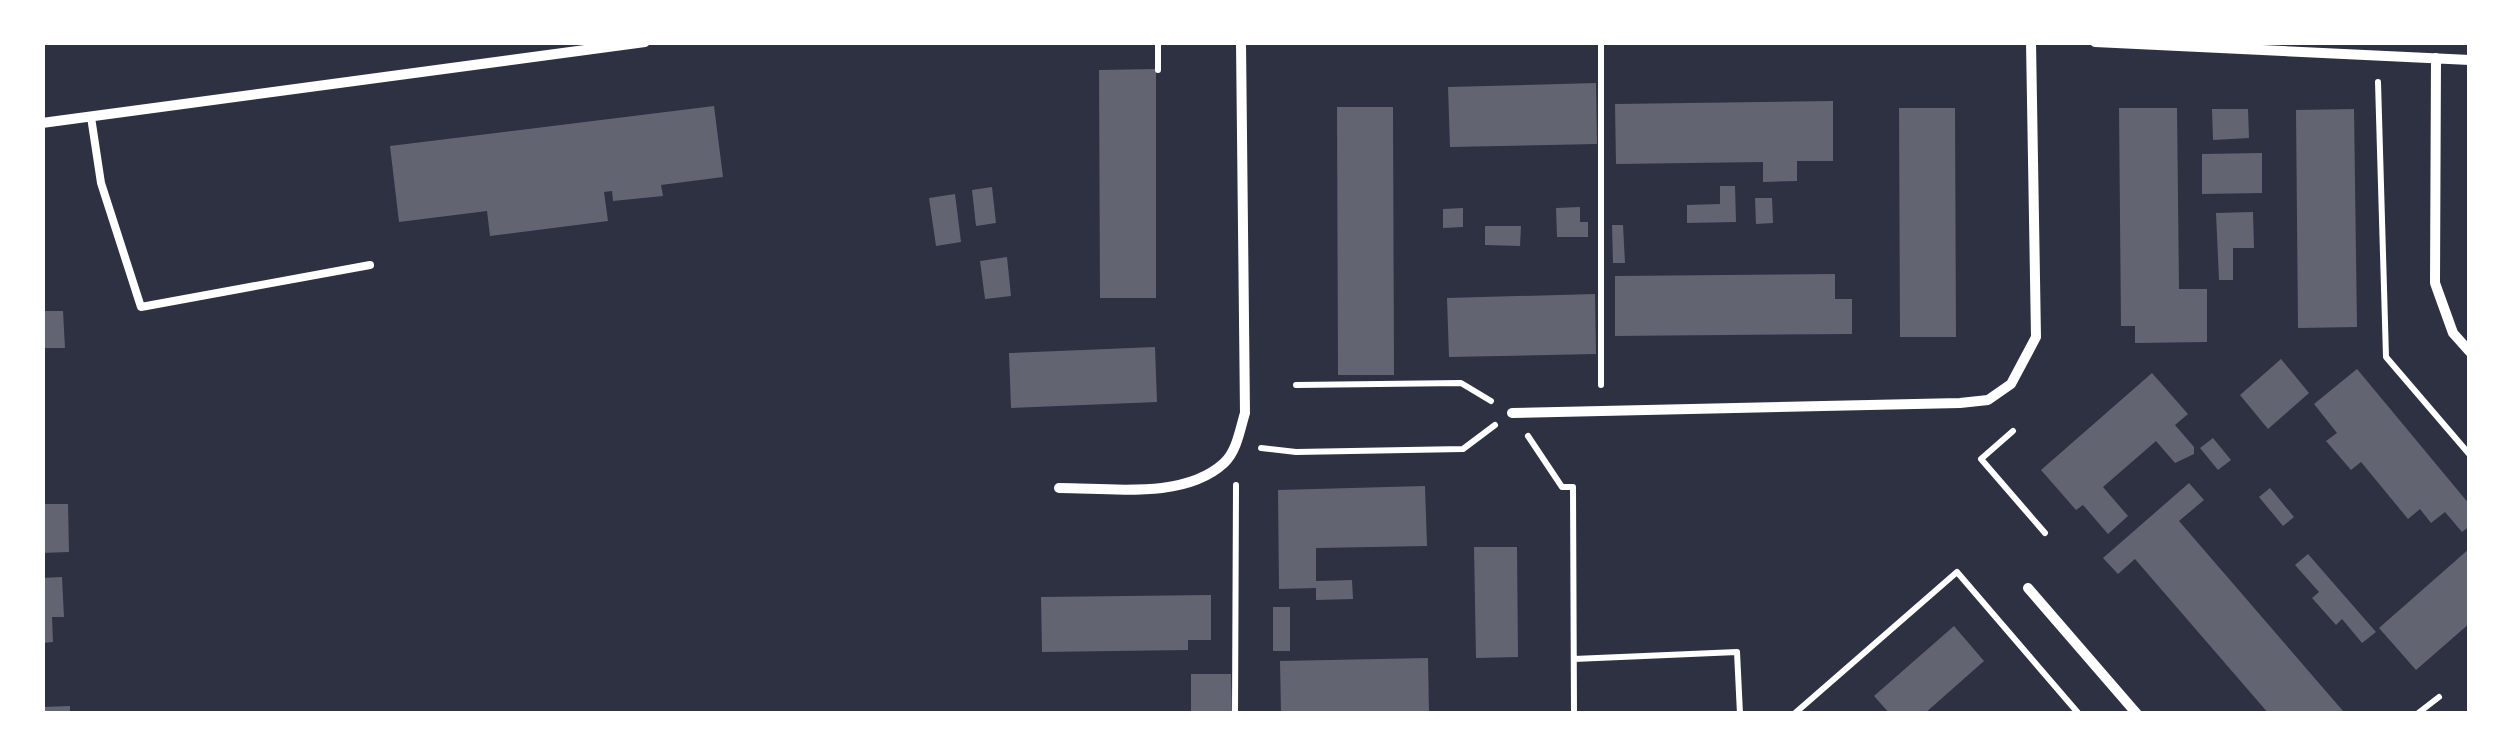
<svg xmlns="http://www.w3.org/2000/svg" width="2512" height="756" viewBox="0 0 2512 756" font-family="Barlow,sans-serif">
<rect width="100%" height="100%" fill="#2d3142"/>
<path fill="#626471" d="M 1156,69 L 1156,298 L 1100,298 L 1099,70 Z
M 1596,83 L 1597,144 L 1450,147 L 1448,87 Z
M 1833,101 L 1833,161 L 1797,161 L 1797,181 L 1763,182 L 1763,162 L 1616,164 L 1615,104 Z
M 714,106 L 723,177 L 661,185 L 663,196 L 613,201 L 612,191 L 604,192 L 608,221 L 490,236 L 487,211 L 399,222 L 390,146 Z
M 1337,107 L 1393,107 L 1394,375 L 1338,375 Z
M 1899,108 L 1955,108 L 1956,337 L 1900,337 Z
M 2119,108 L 2177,108 L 2179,289 L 2207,289 L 2207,342 L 2135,343 L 2135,326 L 2121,326 Z
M 2212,109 L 2248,109 L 2249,138 L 2213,140 Z
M 2354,109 L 2357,327 L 2298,328 L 2296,110 Z
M 2262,153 L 2262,193 L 2202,194 L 2202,154 Z
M 1720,186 L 1735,186 L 1736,222 L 1687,223 L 1687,205 L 1720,204 Z
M 992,187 L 996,223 L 976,226 L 972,190 Z
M 955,194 L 961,242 L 936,246 L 929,198 Z
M 1755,198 L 1772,198 L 1773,223 L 1756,224 Z
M 1580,207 L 1580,222 L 1588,222 L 1588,237 L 1557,237 L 1556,208 Z
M 1463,208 L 1463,227 L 1443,228 L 1443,209 Z
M 2253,212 L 2254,248 L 2233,248 L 2233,280 L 2219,280 L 2216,213 Z
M 1612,225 L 1623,225 L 1625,263 L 1613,263 Z
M 1485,226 L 1521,226 L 1520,246 L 1485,245 Z
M 1007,257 L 1011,296 L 985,299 L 980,261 Z
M 1835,274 L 1835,299 L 1852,299 L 1852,334 L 1615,336 L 1615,276 Z
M 1595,294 L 1596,354 L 1449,357 L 1447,298 Z
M 42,311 L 63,311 L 65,348 L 42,348 Z
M 1155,347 L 1157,402 L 1011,408 L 1009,353 Z
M 2281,359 L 2309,393 L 2268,429 L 2240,395 Z
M 2357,369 L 2470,505 L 2470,526 L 2462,532 L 2445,512 L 2431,523 L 2420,509 L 2408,519 L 2361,462 L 2351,470 L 2326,441 L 2337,433 L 2314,404 Z
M 2152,373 L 2188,414 L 2175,425 L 2194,447 L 2194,454 L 2175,463 L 2156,441 L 2103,487 L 2128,516 L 2108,534 L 2083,505 L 2076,510 L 2041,470 Z
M 2213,438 L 2231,460 L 2218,470 L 2200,448 Z
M 2189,483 L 2204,500 L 2179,521 L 2343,711 L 2340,714 L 2269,714 L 2135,559 L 2118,574 L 2103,558 Z
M 1425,486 L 1427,546 L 1316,548 L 1316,581 L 1352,580 L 1353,599 L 1316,600 L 1316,588 L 1279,589 L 1278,490 Z
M 2270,488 L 2294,517 L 2283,526 L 2259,497 Z
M 42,504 L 68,504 L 69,552 L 42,553 Z
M 1474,547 L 1517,547 L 1518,657 L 1476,658 Z
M 2470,548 L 2470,623 L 2416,670 L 2379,628 Z
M 2308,554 L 2376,632 L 2362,643 L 2342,619 L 2336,625 L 2312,598 L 2319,592 L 2295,565 Z
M 62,577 L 64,617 L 52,617 L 53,642 L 42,643 L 42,578 Z
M 1211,595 L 1211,640 L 1188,640 L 1188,650 L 1042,652 L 1041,597 Z
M 1273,607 L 1290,607 L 1290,651 L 1273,651 Z
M 1954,626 L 1984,661 L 1924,714 L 1890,714 L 1874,696 Z
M 1428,658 L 1429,714 L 1281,714 L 1280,661 Z
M 1191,674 L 1231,674 L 1232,714 L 1191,714 Z
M 70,706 L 70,714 L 42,714 L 42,707 Z"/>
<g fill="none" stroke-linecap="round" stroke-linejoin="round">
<path stroke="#fff" stroke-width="6" d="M 1601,42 L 1601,385
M 1158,70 L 1158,42
M 2378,82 L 2386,357 L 2470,455
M 1296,385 L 1461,383 L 1491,401
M 2013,431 L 1981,459 L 2045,533
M 1528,436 L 1562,487 L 1573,487 L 1574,714
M 1261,448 L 1296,452 L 1463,449 L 1495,425
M 1574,659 L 1737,652 L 1740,714
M 1235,714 L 1236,485
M 1794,714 L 1957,572 L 2079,714
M 2417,714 L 2439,697"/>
<path stroke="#fff" stroke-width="8" d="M 91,117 L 101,183 L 141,307 L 370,265"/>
<path stroke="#fff" stroke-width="10" d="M 2095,42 L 2470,60
M 2436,58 L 2435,283 L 2453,333 L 2470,352
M 42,123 L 645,42
M 1512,413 L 1960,403 L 1988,400 L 2011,384 L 2036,337 L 2031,42
M 1059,488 C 1109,488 1184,500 1224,463 C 1237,451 1240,429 1245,413 L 1241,42
M 2028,588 L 2137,714"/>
</g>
<rect width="2512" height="756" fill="none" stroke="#ffffff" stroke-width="90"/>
</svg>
